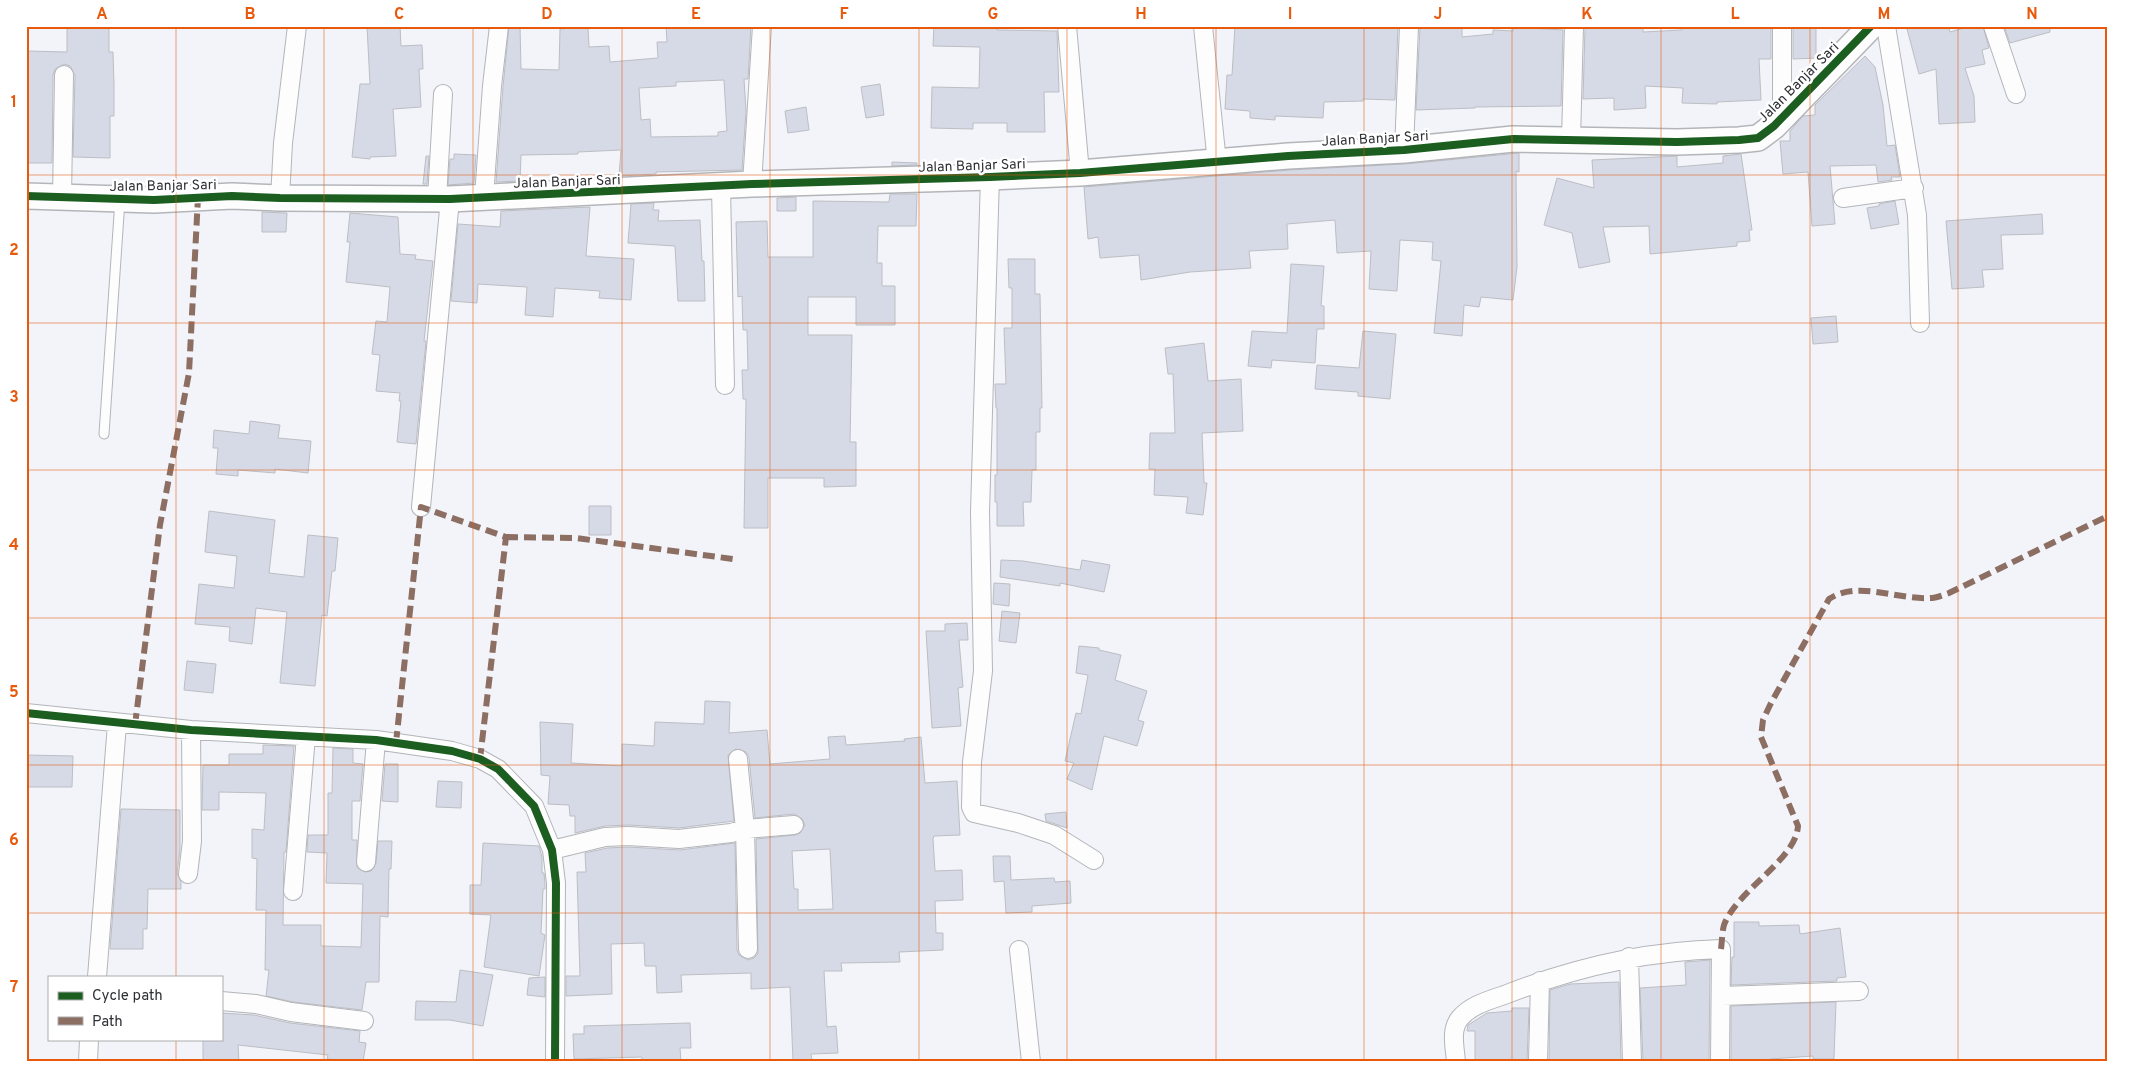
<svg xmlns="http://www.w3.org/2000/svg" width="2134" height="1088" viewBox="0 0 2134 1088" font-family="Overpass,sans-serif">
<rect width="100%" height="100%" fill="#f2f4fa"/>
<path fill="#d6dae7" stroke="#bcbec2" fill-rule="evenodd" d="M 67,26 L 109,26 L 109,52 L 113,52 L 114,84 L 114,116 L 110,116 L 110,158 L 73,157 L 75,75 L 70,66 L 64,64 L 55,69 L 53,75 L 52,163 L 26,163 L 26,51 L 67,52 Z
M 367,26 L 400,26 L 401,46 L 422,45 L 423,69 L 419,69 L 421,107 L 393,109 L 396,156 L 370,157 L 370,159 L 352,157 L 360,84 L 370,84 Z
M 509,26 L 520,26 L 521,69 L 559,70 L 560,29 L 588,27 L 589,47 L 609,46 L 610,62 L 658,58 L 657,42 L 667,42 L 666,26 L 751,26 L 748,79 L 744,79 L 746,111 L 742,170 L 656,172 L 656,174 L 619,176 L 621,150 L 578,152 L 578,154 L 521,155 L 520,181 L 496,182 L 503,87 ZM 724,80 L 727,131 L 718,132 L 718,136 L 651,137 L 650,119 L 641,120 L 639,88 L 676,86 L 676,82 Z
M 934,26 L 997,26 L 997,30 L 1057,31 L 1059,92 L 1044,92 L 1045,132 L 1007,132 L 1007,123 L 973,123 L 973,129 L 931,128 L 932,87 L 979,88 L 980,47 L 933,46 Z
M 1235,26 L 1398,26 L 1395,100 L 1363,99 L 1363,101 L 1324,102 L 1323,118 L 1275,116 L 1275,120 L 1250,118 L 1250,111 L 1225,109 L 1227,75 L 1232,75 Z
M 1420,26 L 1462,26 L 1462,37 L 1493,34 L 1493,30 L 1513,31 L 1513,27 L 1563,30 L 1561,106 L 1475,107 L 1475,108 L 1416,110 Z
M 1616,26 L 1643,26 L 1643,32 L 1682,30 L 1682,26 L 1771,26 L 1771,59 L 1759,59 L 1761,100 L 1717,102 L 1717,104 L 1682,103 L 1683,88 L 1645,86 L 1646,108 L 1614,110 L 1614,98 L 1583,99 L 1585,28 L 1616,28 Z
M 1793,26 L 1816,26 L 1816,58 L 1793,59 Z
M 1918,26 L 1948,26 L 1950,32 L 1971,26 L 1983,26 L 1989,48 L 1982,50 L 1985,64 L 1965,68 L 1974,96 L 1975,122 L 1939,124 L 1936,69 L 1919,74 L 1907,29 Z
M 2004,26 L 2050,26 L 2050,32 L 2010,43 Z
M 1865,56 L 1875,67 L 1883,105 L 1887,146 L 1895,145 L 1900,177 L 1891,177 L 1892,180 L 1878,182 L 1876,165 L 1830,166 L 1835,224 L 1812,226 L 1808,172 L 1783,174 L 1780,141 L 1790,141 L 1790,131 L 1803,116 L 1815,115 L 1815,105 Z
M 880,84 L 884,115 L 866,118 L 861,87 Z
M 806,107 L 809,130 L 788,133 L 785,111 Z
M 1519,153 L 1519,172 L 1516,171 L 1517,267 L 1513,300 L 1481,297 L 1479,307 L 1464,305 L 1462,336 L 1434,333 L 1441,261 L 1432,260 L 1433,242 L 1400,240 L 1397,291 L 1369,289 L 1371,251 L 1337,253 L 1335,220 L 1287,224 L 1288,249 L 1249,251 L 1251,268 L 1190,272 L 1141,280 L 1139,255 L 1100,258 L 1098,237 L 1088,239 L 1084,187 L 1289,170 L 1405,164 Z
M 454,154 L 476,155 L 474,183 L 448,185 L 450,159 L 454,159 Z
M 1741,154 L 1752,230 L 1749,230 L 1750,241 L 1737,242 L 1737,246 L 1650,254 L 1649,226 L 1603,227 L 1610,262 L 1579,268 L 1572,233 L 1544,225 L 1557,178 L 1594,188 L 1592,160 L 1677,156 L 1677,167 L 1723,163 L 1723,156 Z
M 426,156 L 429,156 L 427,184 L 423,184 Z
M 892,162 L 917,163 L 917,165 L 892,166 Z
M 890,194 L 917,194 L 916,226 L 878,226 L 877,263 L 882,263 L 882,286 L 895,286 L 895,325 L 856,325 L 856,297 L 808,297 L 808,335 L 852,335 L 850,442 L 856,442 L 856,486 L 824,487 L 824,478 L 768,478 L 768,528 L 744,528 L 746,399 L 743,399 L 742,370 L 748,370 L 747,330 L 743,330 L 742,296 L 738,297 L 736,222 L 767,221 L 768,257 L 813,257 L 813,201 L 889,202 Z
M 796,197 L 796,211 L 777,211 L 777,198 Z
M 1895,201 L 1899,224 L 1871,229 L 1867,208 L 1879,206 L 1879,204 Z
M 654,203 L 653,210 L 659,210 L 658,221 L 700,220 L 702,261 L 704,261 L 705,301 L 678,301 L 675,246 L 628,243 L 631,204 Z
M 590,207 L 586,256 L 634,259 L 631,300 L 599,298 L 600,291 L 555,288 L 553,317 L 525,315 L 527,287 L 478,284 L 477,303 L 451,301 L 458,224 L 500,227 L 501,211 Z
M 262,212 L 287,213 L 286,232 L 262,232 Z
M 350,213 L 398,217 L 400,254 L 416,255 L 415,259 L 433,261 L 424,341 L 426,341 L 416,444 L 397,442 L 401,401 L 399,401 L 400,393 L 376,391 L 380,355 L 372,354 L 376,321 L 387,322 L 390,287 L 346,282 L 350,242 L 347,242 Z
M 2042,214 L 2043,234 L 2001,235 L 2003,269 L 1982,270 L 1984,287 L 1952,289 L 1946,221 Z
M 1008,259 L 1035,259 L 1035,294 L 1040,294 L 1042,408 L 1040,408 L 1040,432 L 1036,432 L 1036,470 L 1032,470 L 1031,502 L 1023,502 L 1024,526 L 997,526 L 997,502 L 995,502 L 995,475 L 997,475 L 997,408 L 996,408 L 995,384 L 1006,384 L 1004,328 L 1012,328 L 1012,288 L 1009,288 Z
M 1291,264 L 1324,266 L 1321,306 L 1324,306 L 1324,329 L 1317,329 L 1315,363 L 1272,360 L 1271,368 L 1248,366 L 1252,331 L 1287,333 Z
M 1836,316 L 1838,342 L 1813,344 L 1811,318 Z
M 1363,331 L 1396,334 L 1390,399 L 1358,396 L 1358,392 L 1315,389 L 1317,365 L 1359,368 Z
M 1204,343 L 1208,381 L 1241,379 L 1243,431 L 1202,433 L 1204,483 L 1207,483 L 1203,515 L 1186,513 L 1188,497 L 1154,495 L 1155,469 L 1149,469 L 1150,433 L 1175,433 L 1173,374 L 1168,374 L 1165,348 Z
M 250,421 L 280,425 L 278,438 L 311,441 L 308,473 L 275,469 L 275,473 L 238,470 L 238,476 L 216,474 L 218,448 L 213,448 L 214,430 L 249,434 Z
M 589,506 L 611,506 L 611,535 L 589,535 Z
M 209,511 L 275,520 L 269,573 L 304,577 L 308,535 L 338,538 L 335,571 L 332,571 L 327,616 L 322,615 L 315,686 L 280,683 L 287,612 L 256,608 L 252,644 L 229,641 L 230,627 L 195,624 L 199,584 L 234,588 L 237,556 L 205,552 Z
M 1001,560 L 1023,561 L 1080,570 L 1082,560 L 1110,565 L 1104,592 L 1060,583 L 1060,586 L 1000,577 Z
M 994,583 L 1010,584 L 1009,606 L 993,604 Z
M 1002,611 L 1020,613 L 1016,643 L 999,641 Z
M 967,623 L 968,640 L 959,640 L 963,687 L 958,688 L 961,726 L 932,728 L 926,631 L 945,631 L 945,624 Z
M 1079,646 L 1099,648 L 1099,650 L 1121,655 L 1115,680 L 1147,691 L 1138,720 L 1144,722 L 1137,746 L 1104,736 L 1092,790 L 1067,779 L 1074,763 L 1065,761 L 1076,713 L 1081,714 L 1088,675 L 1076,673 Z
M 187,661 L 216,664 L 213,693 L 184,690 Z
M 705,701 L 730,702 L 729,733 L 767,730 L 770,764 L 830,759 L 828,737 L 845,736 L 846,745 L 905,741 L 904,739 L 921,737 L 925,783 L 957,781 L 960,835 L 934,836 L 933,839 L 935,871 L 962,870 L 963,900 L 935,901 L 936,933 L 943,933 L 943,950 L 899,952 L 900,962 L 841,963 L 842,971 L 824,971 L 827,1027 L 836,1026 L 838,1053 L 811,1054 L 812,1060 L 793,1061 L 790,987 L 751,989 L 751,973 L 681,975 L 682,992 L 657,993 L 656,966 L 645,966 L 644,943 L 611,944 L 612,994 L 566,996 L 566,976 L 580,976 L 577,872 L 586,872 L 585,853 L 607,848 L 628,847 L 680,850 L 735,843 L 737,950 L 739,955 L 748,960 L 754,958 L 758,954 L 756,839 L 795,835 L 800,833 L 805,825 L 802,819 L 794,814 L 755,818 L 749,758 L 746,752 L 736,749 L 728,755 L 734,821 L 679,828 L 629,825 L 605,826 L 575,833 L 575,816 L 570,816 L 569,805 L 548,804 L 550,776 L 541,775 L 540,722 L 573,724 L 571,763 L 622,766 L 622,744 L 654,746 L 655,722 L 704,724 ZM 830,849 L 833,909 L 798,910 L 798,889 L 794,889 L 792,851 Z
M 263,745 L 294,746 L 286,852 L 284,852 L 283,925 L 321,925 L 321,946 L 361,947 L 363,884 L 326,883 L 327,853 L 307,852 L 308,835 L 328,835 L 328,793 L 332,793 L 333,748 L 353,749 L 353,763 L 363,764 L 360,801 L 352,801 L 352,840 L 357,840 L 357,867 L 365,872 L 371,871 L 376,863 L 378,841 L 392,841 L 391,869 L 389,869 L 388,917 L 380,916 L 379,982 L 366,982 L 362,1010 L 293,1002 L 266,996 L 269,970 L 265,970 L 266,910 L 256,910 L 257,859 L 252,858 L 252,829 L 264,830 L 266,793 L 219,792 L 219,810 L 202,810 L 203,765 L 229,765 L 229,754 L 263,754 Z
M 26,755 L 73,756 L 72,787 L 26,787 Z
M 385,764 L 398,764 L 398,802 L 382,801 Z
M 438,781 L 462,782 L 461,808 L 436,807 Z
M 121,809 L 180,810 L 180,850 L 177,873 L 181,882 L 181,889 L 148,889 L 147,929 L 143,929 L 143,949 L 110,949 Z
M 1066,812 L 1067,828 L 1046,821 L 1045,814 Z
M 483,843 L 539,846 L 542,857 L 542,873 L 544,873 L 545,884 L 545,889 L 543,889 L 541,933 L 545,935 L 539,976 L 484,967 L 491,915 L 470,914 L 470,885 L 481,885 Z
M 993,856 L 1010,856 L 1011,880 L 1054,878 L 1055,882 L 1070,881 L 1071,903 L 1032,906 L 1032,912 L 1006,913 L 1004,881 L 994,882 Z
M 1734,922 L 1759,922 L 1759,926 L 1799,925 L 1800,934 L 1840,928 L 1846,977 L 1837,978 L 1837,981 L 1731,985 L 1732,957 L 1734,957 Z
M 1710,960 L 1709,1062 L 1643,1061 L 1640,988 L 1686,985 L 1685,962 Z
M 460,970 L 493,975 L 483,1026 L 450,1020 L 415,1020 L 416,1001 L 456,1002 Z
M 545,977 L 545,997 L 527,995 L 529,978 Z
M 1619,982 L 1621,1062 L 1549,1062 L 1550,990 L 1570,984 Z
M 1836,1002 L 1834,1059 L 1813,1059 L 1813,1056 L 1770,1059 L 1770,1062 L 1731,1062 L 1731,1006 Z
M 1512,1008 L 1529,1008 L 1527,1062 L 1475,1062 L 1475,1031 L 1467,1031 L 1468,1025 L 1487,1013 L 1512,1011 Z
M 221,1013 L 254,1015 L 290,1023 L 360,1031 L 359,1042 L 366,1043 L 363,1062 L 327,1059 L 328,1055 L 238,1045 L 239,1062 L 203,1062 L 203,1039 L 221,1039 Z
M 690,1023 L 691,1048 L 680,1048 L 681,1062 L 642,1062 L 642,1057 L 574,1059 L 573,1034 L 584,1034 L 584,1026 Z"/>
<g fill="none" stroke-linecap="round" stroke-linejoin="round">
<defs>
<path id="lane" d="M 104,434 L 120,200"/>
<path id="street" d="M 1067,26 L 1080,173
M 1203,26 L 1217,163
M 1782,26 L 1782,118
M 1886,26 L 1917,215 L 1920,323
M 1993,26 L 2016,94
M 1571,140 L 1574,26
M 1404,150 L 1409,26
M 990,177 L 980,512 L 983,671 L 972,762 L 971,807 L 974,813 L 1018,823 L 1054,835 L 1094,860
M 752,184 L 762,26
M 721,187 L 725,385
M 484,197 L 492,86 L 499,26
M 62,198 L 64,75
M 280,198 L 283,143 L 297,26
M 1843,198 L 1914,188
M 437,199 L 443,94
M 421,507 L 450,199
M 26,713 L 191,730 L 376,740 L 452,751 L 480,759 L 498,769 L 534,806 L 552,850 L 556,883 L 555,1062
M 738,759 L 745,829 L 748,949
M 552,850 L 605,837 L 628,836 L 679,839 L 731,833 L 745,829 L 794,825
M 366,862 L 376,740
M 188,874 L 192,841 L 191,730
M 293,891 L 306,736
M 1019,950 L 1031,1062
M 1629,957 L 1632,1062
M 97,977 L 117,724
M 1722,996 L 1859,991
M 221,1001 L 256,1004 L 291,1012 L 364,1021
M 88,1062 L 89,1039
M 1456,1062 C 1455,1047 1450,1030 1460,1018 C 1472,1004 1491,1000 1507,994 C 1576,967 1647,951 1721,949 L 1720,1062
M 1538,1062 L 1540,981"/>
<path id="secondary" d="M 26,196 L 154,200 L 232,196 L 280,198 L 450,199 L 752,184 L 990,177 L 1080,173 L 1288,156 L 1404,150 L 1513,139 L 1677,142 L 1739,140 L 1758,138 L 1774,126 L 1871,26"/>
</defs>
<use href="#lane" stroke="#b3b5b9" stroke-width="11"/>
<use href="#street" stroke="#b3b5b9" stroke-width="20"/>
<use href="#secondary" stroke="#b3b5b9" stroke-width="28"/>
<use href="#lane" stroke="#fdfdfe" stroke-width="9"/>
<use href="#street" stroke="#fdfdfe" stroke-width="18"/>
<use href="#secondary" stroke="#fdfdfe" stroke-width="25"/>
<path stroke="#8d6e63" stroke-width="6" stroke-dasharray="12 6" stroke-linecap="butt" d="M 506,537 L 576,538 L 733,559
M 135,725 L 160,525 L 189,373 L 198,197
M 396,743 L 421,507 L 506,537 L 480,759
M 1721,949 C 1722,942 1722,932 1724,925 C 1737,890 1796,860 1798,826 L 1761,737 L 1763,720 L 1771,703 L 1829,599 C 1858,580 1897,600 1930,598 C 1936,598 1943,595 1949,593 L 2108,516"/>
<defs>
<path id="cycleway" d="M 26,196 L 154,200 L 232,196 L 280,198 L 450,199 L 752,184 L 990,177 L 1080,173 L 1288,156 L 1404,150 L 1513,139 L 1677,142 L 1739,140 L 1758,138 L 1774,126 L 1871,26
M 26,713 L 191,730 L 376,740 L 452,751 L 480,759 L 498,769 L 534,806 L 552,850 L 556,883 L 555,1062"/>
</defs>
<use href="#cycleway" stroke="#fff" stroke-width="11"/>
<use href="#cycleway" stroke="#1b5e20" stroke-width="8"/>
</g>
<path fill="none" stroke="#e8590c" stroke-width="1" stroke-opacity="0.55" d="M 176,26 L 176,977M 324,26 L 324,1062M 473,26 L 473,1062M 622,26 L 622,1062M 770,26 L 770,1062M 919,26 L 919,1062M 1067,26 L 1067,1062M 1216,26 L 1216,1062M 1364,26 L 1364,1062M 1512,26 L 1512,1062M 1661,26 L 1661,1062M 1810,26 L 1810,1062M 1958,26 L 1958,1062M 26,175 L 2108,175M 26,323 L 2108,323M 26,470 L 2108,470M 26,618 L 2108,618M 26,765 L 2108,765M 26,913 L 2108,913M 176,1039 L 176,1062"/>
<g text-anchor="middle" stroke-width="5" stroke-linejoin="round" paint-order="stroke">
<g font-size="14" fill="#2f3034" stroke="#fff">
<text transform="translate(1798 82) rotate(-45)" y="5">Jalan Banjar Sari</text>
<text transform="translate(1375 138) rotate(-3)" y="5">Jalan Banjar Sari</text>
<text transform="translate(972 165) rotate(-2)" y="5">Jalan Banjar Sari</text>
<text transform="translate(567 181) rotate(-2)" y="5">Jalan Banjar Sari</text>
<text transform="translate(163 185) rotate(-1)" y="5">Jalan Banjar Sari</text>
</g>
</g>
<rect width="2134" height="1088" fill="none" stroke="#ffffff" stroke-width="55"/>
<rect x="48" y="976" width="175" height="65" fill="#ffffff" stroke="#acacae"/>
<rect x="58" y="992" width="25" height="8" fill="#1b5e20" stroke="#acacae"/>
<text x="92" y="1000" font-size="15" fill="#2f3034">Cycle path</text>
<rect x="58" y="1017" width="25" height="8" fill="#8d6e63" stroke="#acacae"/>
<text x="92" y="1026" font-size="15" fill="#2f3034">Path</text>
<rect x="28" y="28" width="2078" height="1032" fill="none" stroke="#e8590c" stroke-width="2"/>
<g font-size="16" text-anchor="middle" font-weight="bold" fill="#e8590c">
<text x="102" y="19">A</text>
<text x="250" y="19">B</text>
<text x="399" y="19">C</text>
<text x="547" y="19">D</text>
<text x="696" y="19">E</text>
<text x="844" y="19">F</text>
<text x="993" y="19">G</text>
<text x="1141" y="19">H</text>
<text x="1290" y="19">I</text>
<text x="1438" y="19">J</text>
<text x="1587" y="19">K</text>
<text x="1735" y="19">L</text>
<text x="1884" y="19">M</text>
<text x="2032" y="19">N</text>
<text x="14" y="107">1</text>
<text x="14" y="255">2</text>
<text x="14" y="402">3</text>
<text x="14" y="550">4</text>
<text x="14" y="697">5</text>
<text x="14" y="845">6</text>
<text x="14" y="992">7</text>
</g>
</svg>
